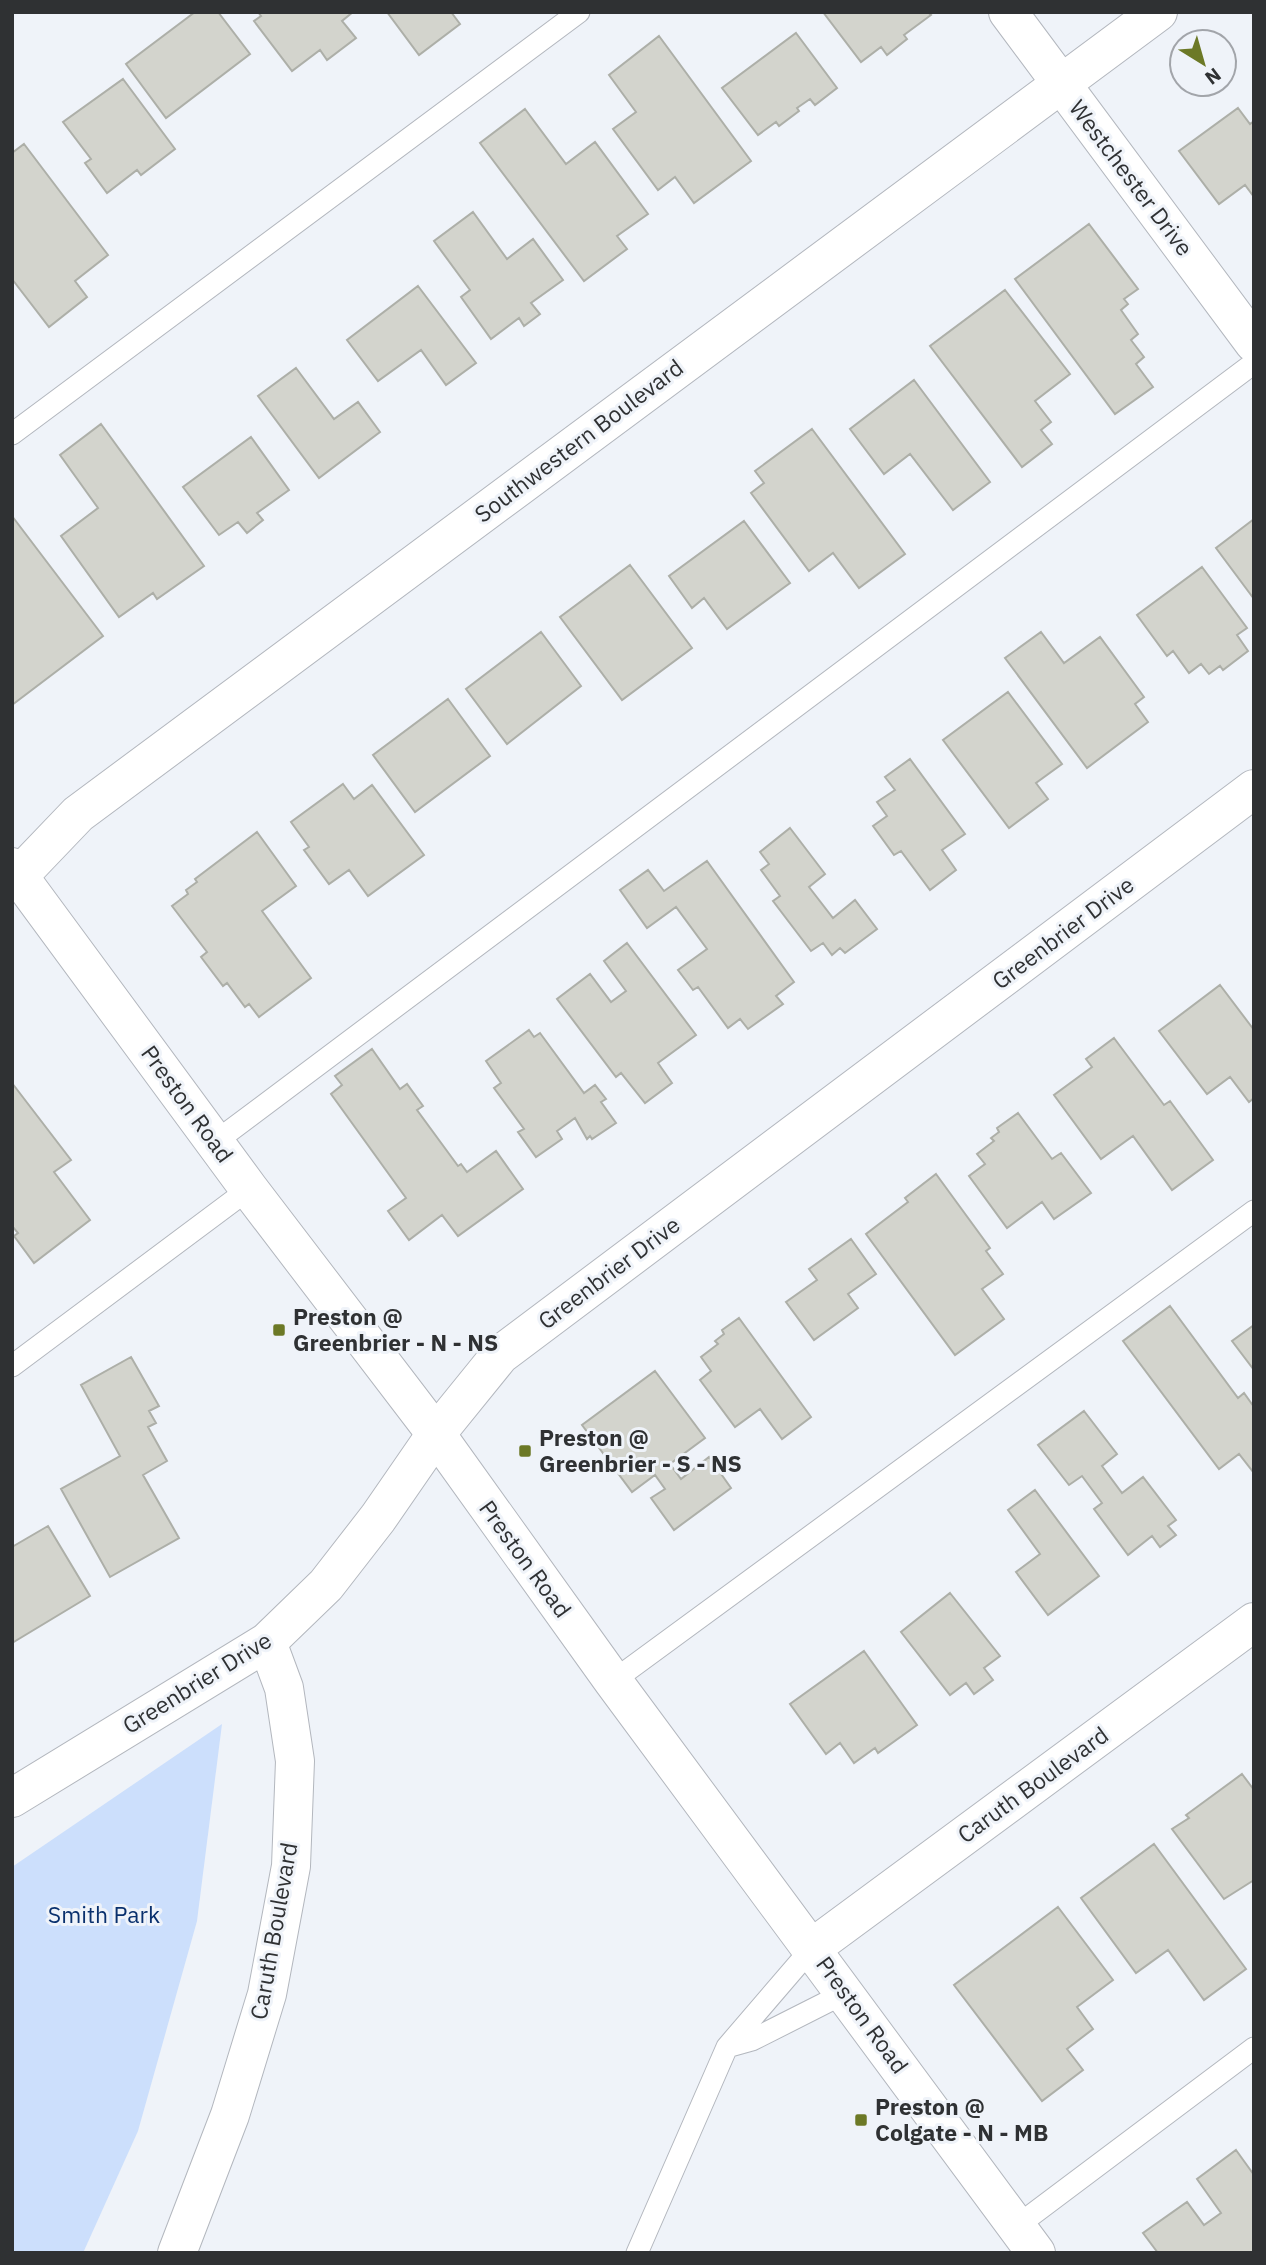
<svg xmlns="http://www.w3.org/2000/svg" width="1266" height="2265" viewBox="0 0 1266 2265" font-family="'IBM Plex Sans',sans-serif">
<rect width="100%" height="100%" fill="#eff3f9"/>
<path fill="#ccdffc" d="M 222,1724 L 197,1921 L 138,2131 L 83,2253 L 12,2253 L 12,1867 Z"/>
<path fill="#d3d4cd" stroke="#adafa8" stroke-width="2" d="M 195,12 L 218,12 L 250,54 L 166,118 L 126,64 Z
M 258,12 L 353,12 L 342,21 L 356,38 L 327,60 L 320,50 L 292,71 L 254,21 L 261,16 Z
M 387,12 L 451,12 L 460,24 L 419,55 Z
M 823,12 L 928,12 L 931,15 L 904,35 L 907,39 L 887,55 L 881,47 L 861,62 Z
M 796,33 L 837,88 L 815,105 L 810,99 L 797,108 L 799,111 L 779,126 L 776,122 L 758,135 L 722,88 Z
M 659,36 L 751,161 L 694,203 L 675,177 L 658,190 L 613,129 L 636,112 L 609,75 Z
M 123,79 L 175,149 L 141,175 L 137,170 L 107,193 L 85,163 L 91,159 L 63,122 Z
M 1238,108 L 1250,124 L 1254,121 L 1254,197 L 1245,185 L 1219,204 L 1179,151 Z
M 525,109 L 566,164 L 595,142 L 648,214 L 617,236 L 627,249 L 584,281 L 480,143 Z
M 24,144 L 108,255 L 75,281 L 87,297 L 49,327 L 12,279 L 12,153 Z
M 473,212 L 507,259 L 533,239 L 563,280 L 531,303 L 540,314 L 524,326 L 519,318 L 491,339 L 461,297 L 470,290 L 434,241 Z
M 1089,224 L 1138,289 L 1124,299 L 1128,304 L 1121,310 L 1138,334 L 1131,340 L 1144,357 L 1136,364 L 1153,387 L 1115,414 L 1015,279 Z
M 418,286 L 476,363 L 446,385 L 421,350 L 378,381 L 347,340 Z
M 1005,290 L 1070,374 L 1035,401 L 1051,422 L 1041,430 L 1052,444 L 1022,467 L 930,346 Z
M 296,368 L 334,419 L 358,402 L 380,432 L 319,478 L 258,396 Z
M 914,380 L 990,482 L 953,510 L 910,454 L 884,474 L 850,429 Z
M 101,424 L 204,566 L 157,599 L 153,593 L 119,617 L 61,536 L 98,508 L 60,455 Z
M 812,429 L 905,554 L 859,588 L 833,553 L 809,571 L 751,493 L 764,483 L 755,471 Z
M 251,437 L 289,490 L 257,513 L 263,520 L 247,533 L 238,522 L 219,535 L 183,487 Z
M 12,516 L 103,636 L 12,705 Z
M 1254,519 L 1254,599 L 1216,548 Z
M 744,521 L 790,583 L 727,629 L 704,598 L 692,608 L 669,576 Z
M 630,565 L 692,648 L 622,700 L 560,617 Z
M 1202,567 L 1247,628 L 1237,635 L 1248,651 L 1223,670 L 1220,666 L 1209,674 L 1201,664 L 1189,673 L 1173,651 L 1167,656 L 1137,615 Z
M 541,632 L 581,686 L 507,744 L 466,689 Z
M 1041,632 L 1064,663 L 1100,637 L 1144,697 L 1135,704 L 1148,722 L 1087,768 L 1005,658 Z
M 1008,692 L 1062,764 L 1036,783 L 1048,799 L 1009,828 L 943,740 Z
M 448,699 L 490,756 L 415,812 L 373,755 Z
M 910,759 L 965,834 L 942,850 L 956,870 L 930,890 L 901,851 L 894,855 L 873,826 L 887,816 L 877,802 L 895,790 L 885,777 Z
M 343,784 L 354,799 L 372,785 L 424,855 L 368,896 L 349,870 L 329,884 L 304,850 L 309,847 L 291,822 Z
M 790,828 L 825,874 L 809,887 L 833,918 L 855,900 L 877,929 L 845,953 L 840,948 L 832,955 L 823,943 L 811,951 L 773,901 L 780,896 L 761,870 L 769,864 L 760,852 Z
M 257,832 L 296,886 L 262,911 L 311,978 L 259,1017 L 249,1004 L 245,1007 L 227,983 L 223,986 L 201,957 L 207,952 L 172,906 L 188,894 L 186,890 L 197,882 L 195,879 Z
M 707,861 L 794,982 L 776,996 L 783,1004 L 748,1029 L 740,1019 L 728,1028 L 698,987 L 693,990 L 678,970 L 707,949 L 676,907 L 647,928 L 620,890 L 648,870 L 664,891 Z
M 627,943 L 696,1035 L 658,1063 L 672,1083 L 645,1103 L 621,1073 L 616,1077 L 557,999 L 590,974 L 611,1002 L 626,991 L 604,961 Z
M 1220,985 L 1254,1030 L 1254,1098 L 1249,1102 L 1230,1077 L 1207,1094 L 1159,1031 Z
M 529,1030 L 534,1037 L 540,1033 L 584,1093 L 595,1085 L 606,1099 L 601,1102 L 616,1123 L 592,1139 L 590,1136 L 587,1139 L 575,1118 L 557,1131 L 562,1139 L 536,1157 L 518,1132 L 524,1129 L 494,1088 L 501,1083 L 486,1061 Z
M 1114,1038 L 1164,1105 L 1170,1101 L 1213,1160 L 1172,1190 L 1133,1136 L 1101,1159 L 1054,1095 L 1092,1067 L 1086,1059 Z
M 372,1049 L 400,1089 L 407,1084 L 423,1106 L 417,1110 L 458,1166 L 461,1164 L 467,1172 L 496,1151 L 523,1189 L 458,1236 L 442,1215 L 409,1240 L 388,1211 L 406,1198 L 331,1094 L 342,1085 L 335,1076 Z
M 12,1083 L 71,1160 L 54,1172 L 90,1220 L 34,1263 L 14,1236 L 18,1233 L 12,1226 Z
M 1018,1113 L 1052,1159 L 1061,1153 L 1091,1193 L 1054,1219 L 1042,1202 L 1007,1228 L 969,1176 L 985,1164 L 977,1154 L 994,1141 L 991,1138 L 999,1132 L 997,1128 Z
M 936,1174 L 990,1248 L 986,1251 L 1003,1274 L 982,1289 L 1004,1319 L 955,1355 L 866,1234 L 908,1202 L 905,1198 Z
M 851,1239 L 876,1274 L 848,1294 L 858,1308 L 814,1340 L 786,1302 L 817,1280 L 809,1269 Z
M 1170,1306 L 1238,1398 L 1244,1393 L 1254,1407 L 1254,1473 L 1239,1454 L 1219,1469 L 1123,1341 Z
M 739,1318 L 811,1417 L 782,1439 L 760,1409 L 735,1427 L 700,1380 L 711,1371 L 701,1357 L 718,1344 L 715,1341 L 724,1334 L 722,1330 Z
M 1254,1325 L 1254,1370 L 1232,1341 Z
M 131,1357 L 159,1406 L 149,1411 L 156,1423 L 148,1427 L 167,1461 L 143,1475 L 179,1538 L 110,1577 L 61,1489 L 120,1456 L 81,1385 Z
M 655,1371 L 705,1438 L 670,1464 L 681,1479 L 709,1457 L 731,1488 L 674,1530 L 651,1498 L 665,1489 L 655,1475 L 632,1492 L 582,1425 Z
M 1084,1411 L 1117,1454 L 1102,1466 L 1122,1493 L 1143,1477 L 1176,1520 L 1168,1526 L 1176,1535 L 1160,1547 L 1152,1536 L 1128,1555 L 1094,1509 L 1102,1503 L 1082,1476 L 1069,1485 L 1038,1445 Z
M 1035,1490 L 1099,1576 L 1048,1615 L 1016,1572 L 1040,1554 L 1008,1510 Z
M 48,1526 L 90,1596 L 12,1643 L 12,1547 Z
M 950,1593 L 1000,1656 L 984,1668 L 993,1680 L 974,1694 L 966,1683 L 950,1695 L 901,1632 Z
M 864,1651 L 917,1725 L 878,1753 L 875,1748 L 854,1763 L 840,1743 L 826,1754 L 790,1704 Z
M 1242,1774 L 1254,1790 L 1254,1880 L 1224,1899 L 1172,1829 L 1189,1818 L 1186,1815 Z
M 1154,1844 L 1246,1969 L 1204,2000 L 1168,1950 L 1136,1973 L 1081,1898 Z
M 1058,1907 L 1113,1980 L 1077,2007 L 1093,2029 L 1067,2049 L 1083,2070 L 1042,2101 L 954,1985 Z
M 1236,2150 L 1254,2175 L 1254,2253 L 1158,2253 L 1143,2233 L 1187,2202 L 1204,2225 L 1221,2213 L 1197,2179 Z"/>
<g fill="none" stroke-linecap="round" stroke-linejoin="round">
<defs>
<path id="lane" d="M 12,434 L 579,12
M 215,1142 L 1254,363
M 12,1366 L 249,1189
M 613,1681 L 1254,1211
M 727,2047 L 752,2040 L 845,1993
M 1017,2226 L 1254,2048
M 637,2253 L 727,2047 L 812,1948"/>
<path id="street" d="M 1008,12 L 1254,343
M 12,1798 L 267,1642 L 326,1585 L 378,1518 L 436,1434 L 500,1355 L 1254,789
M 812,1948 L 1254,1622
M 177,2253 L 230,2115 L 267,1994 L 291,1866 L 295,1761 L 284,1688 L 267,1642"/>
<path id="secondary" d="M 12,867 L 249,1189 L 436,1434 L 613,1681 L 1036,2253
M 12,883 L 78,814 L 1158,12"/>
</defs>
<use href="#lane" stroke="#b3b7be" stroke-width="23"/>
<use href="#street" stroke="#b3b7be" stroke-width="40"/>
<use href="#secondary" stroke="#b3b7be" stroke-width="40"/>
<use href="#lane" stroke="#fff" stroke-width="21"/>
<use href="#street" stroke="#fff" stroke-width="38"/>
<use href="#secondary" stroke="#fff" stroke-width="38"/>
</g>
<g fill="#6c7926" stroke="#eff3f9" stroke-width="2.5">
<rect x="272" y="1323" width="14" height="14" rx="3.5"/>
<rect x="518" y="1444" width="14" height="14" rx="3.5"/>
<rect x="854" y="2113" width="14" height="14" rx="3.5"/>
</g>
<g text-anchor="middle" stroke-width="6" stroke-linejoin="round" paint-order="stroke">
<g font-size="23" fill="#2f3133" stroke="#eff3f9">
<text transform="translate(1131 178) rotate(53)" y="8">Westchester Drive</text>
<text transform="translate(579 441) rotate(-37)" y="8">Southwestern Boulevard</text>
<text transform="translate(1063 933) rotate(-37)" y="8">Greenbrier Drive</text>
<text transform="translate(187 1104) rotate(54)" y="8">Preston Road</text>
<text transform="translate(609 1273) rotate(-37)" y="8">Greenbrier Drive</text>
<text transform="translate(525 1559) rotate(54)" y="8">Preston Road</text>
<text transform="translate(197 1683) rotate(-32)" y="8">Greenbrier Drive</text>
<text transform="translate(1033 1785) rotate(-36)" y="8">Caruth Boulevard</text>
<text transform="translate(274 1931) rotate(-80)" y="8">Caruth Boulevard</text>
<text transform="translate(862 2015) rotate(54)" y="8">Preston Road</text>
</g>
<g font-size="23" font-weight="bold" fill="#2f3133" stroke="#eff3f9" text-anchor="start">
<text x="293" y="1325">Preston @<tspan x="293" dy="26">Greenbrier - N - NS</tspan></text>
<text x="539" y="1446">Preston @<tspan x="539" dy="26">Greenbrier - S - NS</tspan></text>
<text x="875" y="2115">Preston @<tspan x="875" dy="26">Colgate - N - MB</tspan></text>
</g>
<g font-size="23" fill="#09306d" stroke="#eff3f9">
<text x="104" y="1923">Smith Park</text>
</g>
</g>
<rect width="1266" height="2265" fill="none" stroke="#2f3133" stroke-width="28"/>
<g transform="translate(1203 63) rotate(143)"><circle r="33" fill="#eff3f9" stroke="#a2a5aa" stroke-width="2"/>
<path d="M0-5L12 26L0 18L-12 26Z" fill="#6c7926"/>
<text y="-10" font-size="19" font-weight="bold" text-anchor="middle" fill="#2f3133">N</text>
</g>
</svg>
